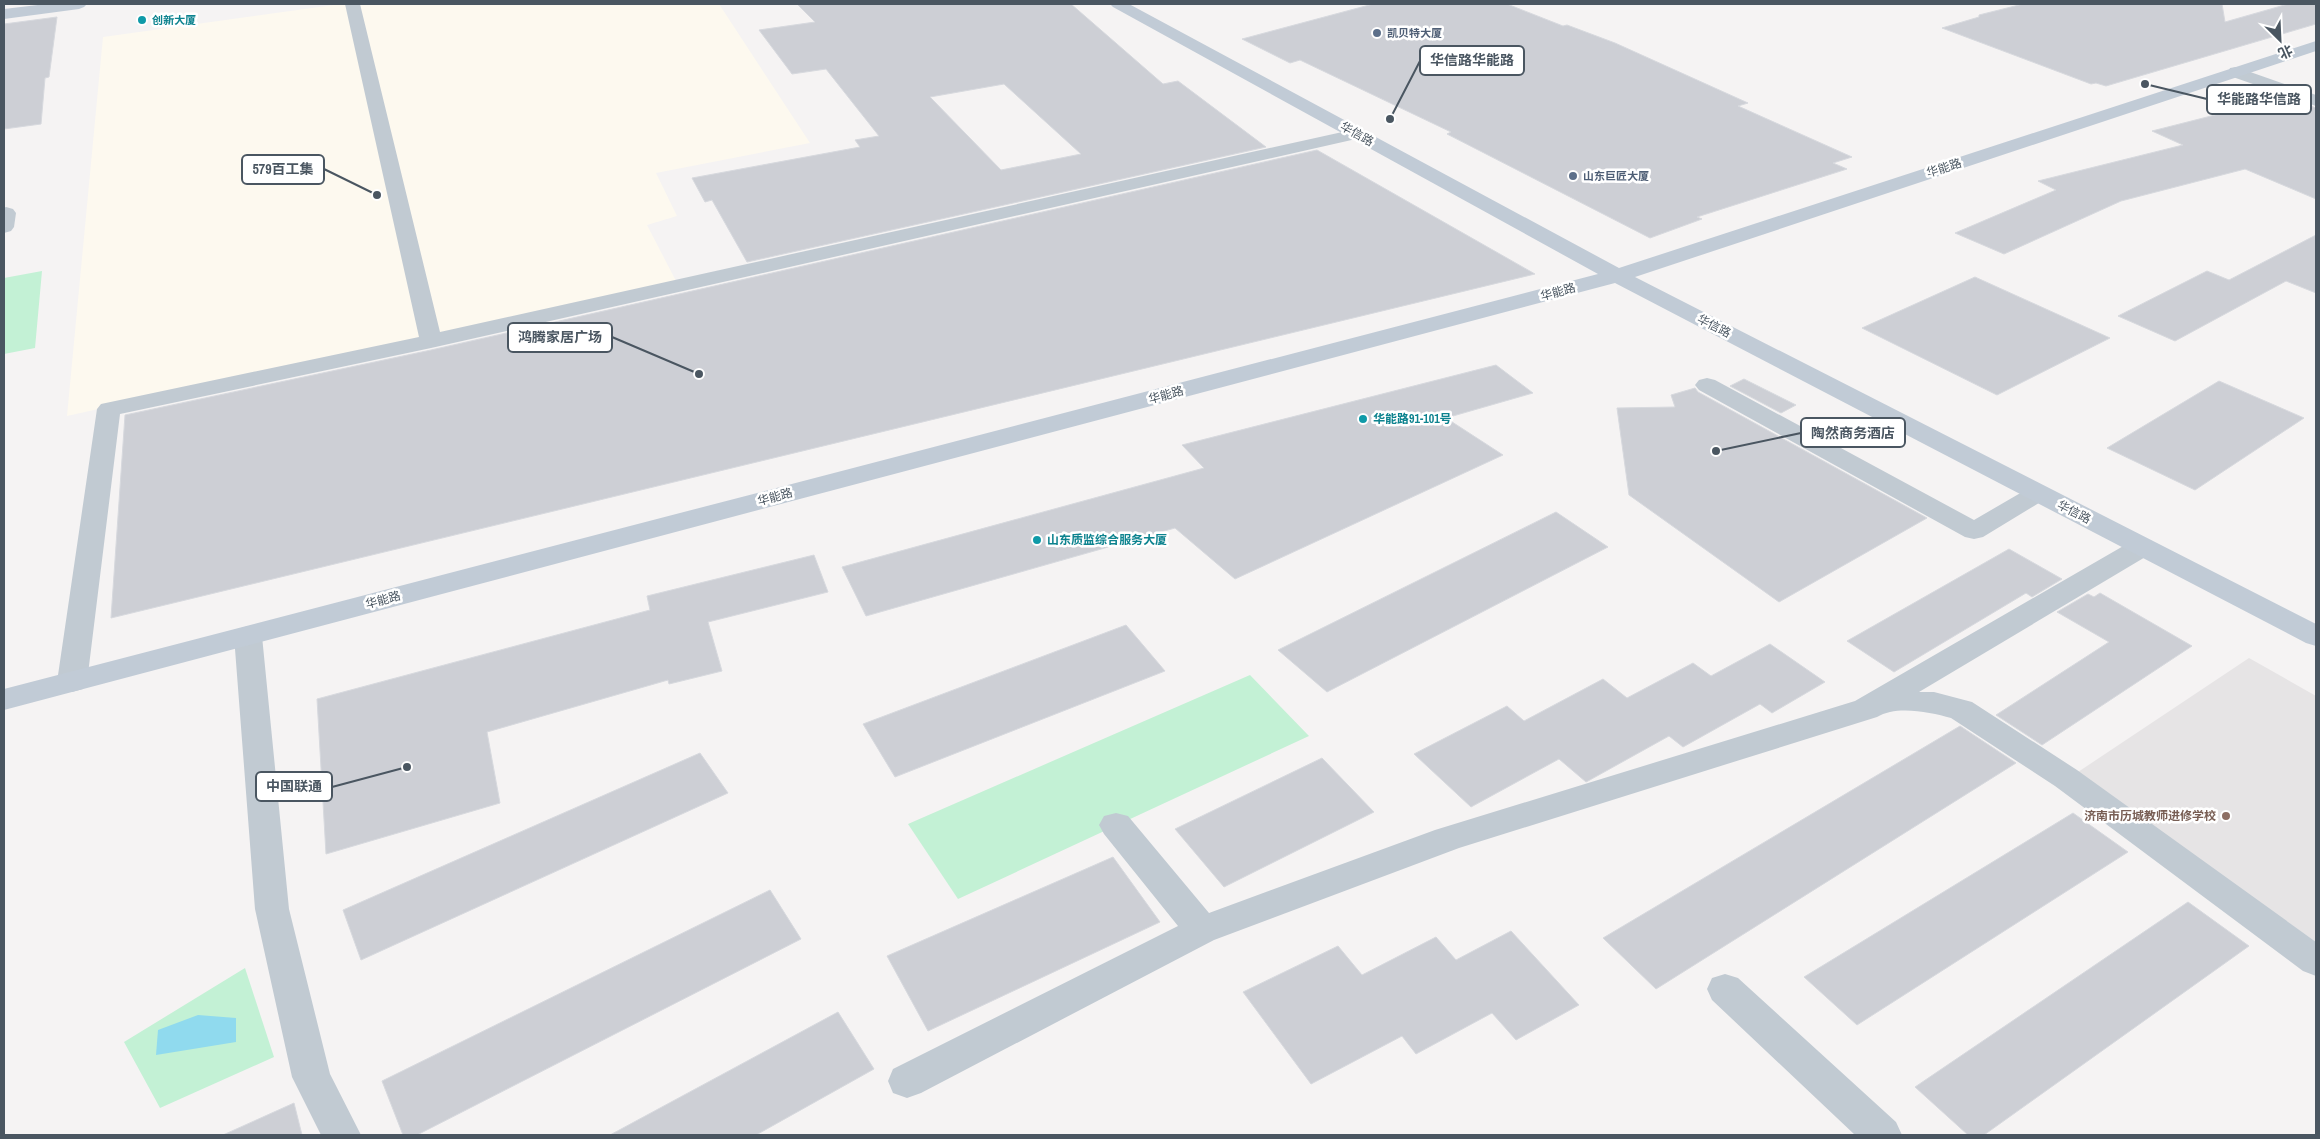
<svg xmlns="http://www.w3.org/2000/svg" width="2320" height="1139" viewBox="0 0 2320 1139" font-family="'Archivo Narrow','Noto Sans SC',sans-serif">
<rect width="100%" height="100%" fill="#f5f3f3"/>
<path fill="#fdf9ef" d="M 341,4 L 719,4 L 810,143 L 656,173 L 677,216 L 647,225 L 676,281 L 67,416 L 103,37 Z"/>
<path fill="#e6e4e5" d="M 2249,658 L 2316,696 L 2316,942 L 2075,774 Z"/>
<path fill="#c3f1d5" d="M 42,271 L 35,348 L 4,354 L 4,278 Z
M 1250,675 L 1309,736 L 958,899 L 908,824 Z
M 245,968 L 274,1057 L 160,1108 L 124,1042 Z"/>
<path fill="#90daee" d="M 198,1015 L 236,1018 L 236,1042 L 156,1055 L 158,1030 Z"/>
<path fill="#cdcfd5" stroke="#d7d9de" fill-rule="evenodd" d="M 797,4 L 1071,4 L 1163,84 L 1178,81 L 1266,147 L 747,262 L 712,200 L 705,202 L 692,178 L 860,147 L 855,140 L 879,136 L 826,69 L 792,74 L 759,30 L 815,22 ZM 1004,84 L 1081,154 L 1001,170 L 930,97 Z
M 1373,4 L 1507,4 L 1563,26 L 1567,25 L 1615,43 L 1748,103 L 1738,106 L 1852,157 L 1833,163 L 1847,169 L 1697,217 L 1702,219 L 1650,238 L 1447,134 L 1451,132 L 1300,60 L 1290,63 L 1242,39 Z
M 2023,4 L 2222,4 L 2225,22 L 2288,4 L 2316,4 L 2316,24 L 2106,86 L 2096,83 L 2091,84 L 1942,28 L 1979,17 L 1979,15 Z
M 57,17 L 49,77 L 45,78 L 41,124 L 4,129 L 4,24 Z
M 2286,97 L 2316,108 L 2316,199 L 2245,169 L 2121,201 L 2004,254 L 1955,233 L 2056,190 L 2038,181 L 2183,145 L 2152,131 Z
M 1317,150 L 1535,274 L 111,618 L 125,415 L 431,350 Z
M 2316,235 L 2316,293 L 2286,281 L 2175,341 L 2118,316 L 2207,271 L 2229,280 Z
M 1975,277 L 2110,338 L 1997,395 L 1862,328 Z
M 1496,365 L 1533,393 L 1446,418 L 1503,455 L 1235,579 L 1175,528 L 866,616 L 842,567 L 1204,468 L 1182,445 Z
M 1744,379 L 1796,405 L 1781,413 L 1730,386 Z
M 2219,381 L 2304,418 L 2195,490 L 2107,448 Z
M 1695,388 L 1698,392 L 1927,518 L 1779,602 L 1629,495 L 1617,408 L 1675,407 L 1671,395 Z
M 1556,512 L 1608,547 L 1327,692 L 1278,650 Z
M 2009,549 L 2062,579 L 2032,597 L 2026,593 L 1894,672 L 1847,641 Z
M 814,555 L 828,592 L 708,622 L 722,671 L 669,684 L 668,680 L 487,732 L 500,803 L 326,854 L 317,699 L 650,610 L 647,596 Z
M 2100,593 L 2192,646 L 2042,745 L 1996,715 L 2109,642 L 2057,612 L 2088,594 L 2094,597 Z
M 1126,625 L 1165,671 L 895,777 L 863,724 Z
M 1770,644 L 1825,682 L 1772,713 L 1760,704 L 1683,747 L 1669,736 L 1588,781 L 1586,782 L 1559,759 L 1471,807 L 1414,754 L 1507,706 L 1524,721 L 1603,679 L 1627,698 L 1693,663 L 1711,676 Z
M 1960,726 L 2016,763 L 1656,989 L 1603,938 Z
M 700,753 L 728,793 L 361,960 L 343,910 Z
M 1322,758 L 1374,812 L 1224,887 L 1175,829 Z
M 2073,813 L 2128,852 L 1857,1025 L 1804,977 Z
M 1113,857 L 1160,922 L 928,1031 L 887,956 Z
M 770,890 L 801,939 L 417,1135 L 403,1135 L 382,1081 Z
M 2188,902 L 2249,946 L 1984,1135 L 1968,1135 L 1915,1087 Z
M 1511,931 L 1579,1005 L 1516,1040 L 1492,1013 L 1416,1054 L 1402,1036 L 1311,1084 L 1243,992 L 1338,946 L 1362,975 L 1436,937 L 1456,960 Z
M 838,1012 L 874,1069 L 756,1135 L 610,1135 Z
M 294,1103 L 302,1135 L 223,1135 Z"/>
<g fill="none" stroke-linecap="round" stroke-linejoin="round">
<path fill="#c1cad2" fill-rule="evenodd" d="M 345,4 L 360,4 L 440,332 L 1356,129 L 1362,130 L 1365,134 L 1362,138 L 1356,139 L 431,348 L 120,414 L 87,682 L 83,689 L 72,692 L 61,689 L 57,682 L 97,409 L 101,404 L 419,337 Z
M 2236,67 L 2316,95 L 2316,106 L 2230,76 L 2228,72 L 2230,68 Z
M 6,207 L 13,209 L 16,213 L 14,227 L 11,231 L 4,233 L 4,208 Z
M 1707,378 L 1715,380 L 1974,520 L 2029,488 L 2038,485 L 2047,488 L 2051,493 L 2047,498 L 1983,537 L 1974,539 L 1965,537 L 1699,390 L 1695,385 L 1699,380 Z
M 2142,539 L 2152,541 L 2156,547 L 2152,553 L 1919,692 L 1934,692 L 1972,702 L 2077,770 L 2316,942 L 2316,976 L 2303,971 L 2055,786 L 1951,718 C 1930,712 1896,705 1877,717 L 1459,848 L 1214,940 L 921,1093 L 907,1098 L 893,1093 L 888,1081 L 893,1069 L 1178,926 L 1104,834 L 1099,825 L 1104,816 L 1116,813 L 1128,816 L 1209,913 L 1435,830 L 1855,701 L 2132,541 Z
M 248,626 L 258,629 L 262,636 L 289,909 L 330,1074 L 361,1135 L 321,1135 L 292,1077 L 255,909 L 234,636 L 238,629 Z
M 1725,974 L 1738,978 L 1896,1122 L 1902,1135 L 1855,1135 L 1712,1000 L 1707,989 L 1712,978 Z"/>
<path fill="#c1cbd6" fill-rule="evenodd" d="M 46,4 L 87,4 L 84,7 L 79,9 L 4,19 L 4,9 Z
M 1110,4 L 1129,4 L 1619,268 L 2316,41 L 2316,51 L 1635,277 L 2316,624 L 2316,646 L 2306,643 L 1615,283 L 4,710 L 4,689 L 1598,274 L 1113,7 Z"/>
</g>
<g fill="#0f9aa8" stroke="#fff" stroke-width="2">
<circle cx="142" cy="20" r="5"/>
<circle cx="1363" cy="419" r="5"/>
<circle cx="1037" cy="540" r="5"/>
</g>
<g fill="#5c6f8a" stroke="#fff" stroke-width="2">
<circle cx="1377" cy="33" r="5"/>
<circle cx="1573" cy="176" r="5"/>
</g>
<circle fill="#8d6e63" stroke="#fff" stroke-width="2" cx="2226" cy="816" r="5"/>
<g text-anchor="middle" stroke-width="5" stroke-linejoin="round" paint-order="stroke">
<g font-size="11" font-weight="bold" fill="#0d838f" stroke="#fff" text-anchor="start">
<text x="152" y="24">创新大厦</text>
</g>
<g font-size="11" font-weight="bold" fill="#4e5e75" stroke="#fff" text-anchor="start">
<text x="1387" y="37">凯贝特大厦</text>
<text x="1583" y="180">山东巨匠大厦</text>
</g>
<g font-size="12" fill="#4a5661" stroke="#fff">
<text transform="translate(1357 134) rotate(29)" y="4">华信路</text>
<text transform="translate(1944 168) rotate(-18)" y="4">华能路</text>
<text transform="translate(1558 292) rotate(-15)" y="4">华能路</text>
<text transform="translate(1714 326) rotate(27)" y="4">华信路</text>
<text transform="translate(1166 395) rotate(-15)" y="4">华能路</text>
<text transform="translate(775 497) rotate(-15)" y="4">华能路</text>
<text transform="translate(2074 512) rotate(27)" y="4">华信路</text>
<text transform="translate(383 600) rotate(-15)" y="4">华能路</text>
</g>
<g font-size="12" font-weight="bold" fill="#0d838f" stroke="#fff" text-anchor="start">
<text x="1373" y="423">华能路91-101号</text>
<text x="1047" y="544">山东质监综合服务大厦</text>
</g>
<g font-size="12" font-weight="bold" fill="#785e54" stroke="#fff" text-anchor="end">
<text x="2216" y="820">济南市历城教师进修学校</text>
</g>
</g>
<path fill="none" stroke="#4a5661" stroke-width="2" d="M1390 119L1420 61M2145 84L2207 99M377 195L324 169M699 374L612 337M1716 451L1801 433M407 767L332 787"/>
<g fill="#4a5661" stroke="#fff" stroke-width="2">
<circle cx="1390" cy="119" r="5"/>
<circle cx="2145" cy="84" r="5"/>
<circle cx="377" cy="195" r="5"/>
<circle cx="699" cy="374" r="5"/>
<circle cx="1716" cy="451" r="5"/>
<circle cx="407" cy="767" r="5"/>
</g>
<g fill="#fff" stroke="#4a5661" stroke-width="2">
<rect x="1420" y="46" width="104" height="29" rx="5"/>
<rect x="2207" y="85" width="104" height="29" rx="5"/>
<rect x="242" y="155" width="82" height="29" rx="5"/>
<rect x="508" y="323" width="104" height="29" rx="5"/>
<rect x="1801" y="418" width="104" height="29" rx="5"/>
<rect x="256" y="772" width="76" height="29" rx="5"/>
</g>
<g font-size="14" text-anchor="middle" font-weight="bold" fill="#4a5661">
<text x="1472" y="65">华信路华能路</text>
<text x="2259" y="104">华能路华信路</text>
<text x="283" y="174">579百工集</text>
<text x="560" y="342">鸿腾家居广场</text>
<text x="1853" y="438">陶然商务酒店</text>
<text x="294" y="791">中国联通</text>
</g>
<rect width="2320" height="1139" fill="none" stroke="#4a5661" stroke-width="10"/>
<g transform="translate(2280 40) rotate(156)" stroke="#ffffff" stroke-width="4" paint-order="stroke">
<path d="M0-4L9 19L0 12L-9 19Z" fill="#4a5661"/>
<text y="-8" font-size="14" font-weight="bold" text-anchor="middle" fill="#4a5661">北</text>
</g>
</svg>
